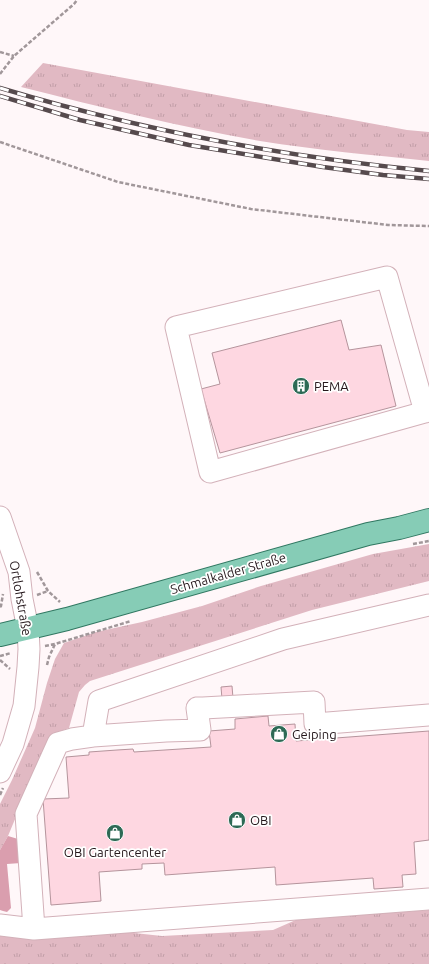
<svg xmlns="http://www.w3.org/2000/svg" width="429" height="964" viewBox="0 0 429 964" font-family="Ubuntu,sans-serif">
<defs>
<pattern id="grass-tufts" width="24" height="20" patternUnits="userSpaceOnUse"><rect width="24" height="20" fill="#e1b9c3"/><path d="M3 7l-1-3M5 7V3M7 7l1-3M15 17l-1-3M17 17v-4M19 17l1-3" fill="none" stroke="#c19ea7"/></pattern>
</defs>
<rect width="100%" height="100%" fill="#fff7f9"/>
<path fill="url(#grass-tufts)" d="M 43,63 L 407,130 L 429,132 L 429,161 C 373,155 316,150 260,141 C 180,127 100,107 21,87 Z
M 429,544 L 429,581 L 312,610 L 90,681 L 85,685 L 79,692 L 69,728 L 58,732 L 23,800 L 8,836 L 0,850 L 0,804 L 12,780 L 35,728 L 47,683 L 55,659 L 64,643 L 96,632 L 142,622 L 202,606 L 261,586 L 373,554 Z
M 429,910 L 429,964 L 0,964 L 0,933 L 125,932 L 162,936 L 273,930 L 298,919 Z"/>
<path fill="#da9eae" d="M 8,836 L 18,839 L 21,863 L 7,864 L 11,908 L 7,912 L 3,911 L 0,910 L 0,850 Z"/>
<path fill="#fed7e1" stroke="#b5949c" d="M 341,320 L 349,350 L 381,345 L 396,406 L 220,453 L 201,389 L 220,384 L 212,353 Z
M 232,686 L 233,698 L 222,699 L 221,687 Z
M 268,716 L 269,726 L 295,724 L 296,741 L 429,731 L 429,840 L 414,842 L 416,874 L 402,875 L 403,887 L 374,889 L 373,878 L 276,885 L 275,867 L 165,875 L 164,863 L 142,864 L 142,869 L 99,872 L 101,901 L 51,905 L 43,799 L 69,798 L 66,757 L 89,755 L 89,752 L 117,750 L 133,749 L 134,752 L 211,747 L 209,731 L 235,729 L 235,719 Z"/>
<g fill="none" stroke-linecap="round" stroke-linejoin="round">
<defs>
<path id="minor" d="M 425,412 L 387,277 L 176,327 L 210,472 L 425,412 L 429,411
M 0,517 L 19,572 L 22,599 L 28,629 L 29,649 L 28,667 L 24,706 L 13,744 L 0,772
M 429,605 L 283,639 L 99,701 L 93,736 L 166,731 L 200,730 L 197,708 L 203,708 L 314,702 L 315,724 L 429,715
M 0,925 L 34,929 L 429,899
M 34,929 L 26,814 L 58,743 L 72,739 L 93,736"/>
<path id="major" d="M 0,635 L 67,619 L 368,534 L 399,528 L 429,520"/>
</defs>
<use href="#minor" stroke="#d3b1b9" stroke-width="23"/>
<use href="#major" stroke="#307761" stroke-width="24"/>
<path stroke="#a1979a" stroke-width="2.5" stroke-dasharray="4 2" stroke-linecap="butt" d="M 0,52 L 14,56
M 0,74 L 14,56 L 74,4 L 77,0
M 0,142 L 118,182 L 251,209 L 388,225 L 429,226
M 413,544 L 429,541
M 37,572 L 48,591 L 60,602
M 37,595 L 48,591
M 0,607 L 1,606 L 3,594
M 45,646 L 55,644 L 131,621
M 0,656 L 11,653
M 0,660 L 10,669
M 47,665 L 49,657 L 55,644
M 0,795 L 3,788"/>
<use href="#minor" stroke="#fff" stroke-width="21"/>
<use href="#major" stroke="#86ccb6" stroke-width="22"/>
<defs>
<path id="rail" d="M 0,88 C 140,130 284,157 429,171
M 0,96 L 80,120 L 189,145 L 323,167 L 383,175 L 429,179"/>
</defs>
<use href="#rail" stroke="#564a4d" stroke-width="4.5"/>
<use href="#rail" stroke="#fff" stroke-width="3" stroke-dasharray="9" stroke-linecap="butt"/>
</g>
<defs>
<symbol id="building-disc" viewBox="-11 -11 22 22"><circle r="9.5" fill="#2d6a55" stroke="#fff"/><path d="M-4-6H4V6H1V3H-1V6H-4ZM-2.5-4.3h1.7v1.8h-1.7ZM.8-4.3h1.7v1.8H.8ZM-2.5-1h1.7V.8h-1.7ZM.8-1h1.7V.8H.8Z" fill="#fff"/></symbol>
<symbol id="shop-disc" viewBox="-11 -11 22 22"><circle r="9.5" fill="#2d6a55" stroke="#fff"/><path d="M-5-2.5h2.3a2.7 3.5 0 0 1 5.4 0H5L5.5 6h-11ZM-1.5-2.5h3a1.5 2.3 0 0 0-3 0Z" fill="#fff"/></symbol>
</defs>
<g fill-rule="evenodd">
<use href="#building-disc" x="291" y="376" width="20" height="20"/>
<use href="#shop-disc" x="269" y="724" width="20" height="20"/>
<use href="#shop-disc" x="227" y="810" width="20" height="20"/>
<use href="#shop-disc" x="105" y="823" width="20" height="20"/>
</g>
<g text-anchor="middle" stroke-width="3.5" stroke-linejoin="round" paint-order="stroke">
<g font-size="13" fill="#25181c" stroke="#fff" text-anchor="start">
<text x="314" y="391">PEMA</text>
<text x="292" y="739">Geiping</text>
<text x="250" y="825">OBI</text>
<text x="115" y="857" text-anchor="middle">OBI Gartencenter</text>
</g>
<g font-size="13" fill="#25181c" stroke="#fff">
<text transform="translate(228 573) rotate(-16)" y="5">Schmalkalder Straße</text>
<text transform="translate(21 598) rotate(80)" y="5">Ortlohstraße</text>
</g>
</g>
</svg>
